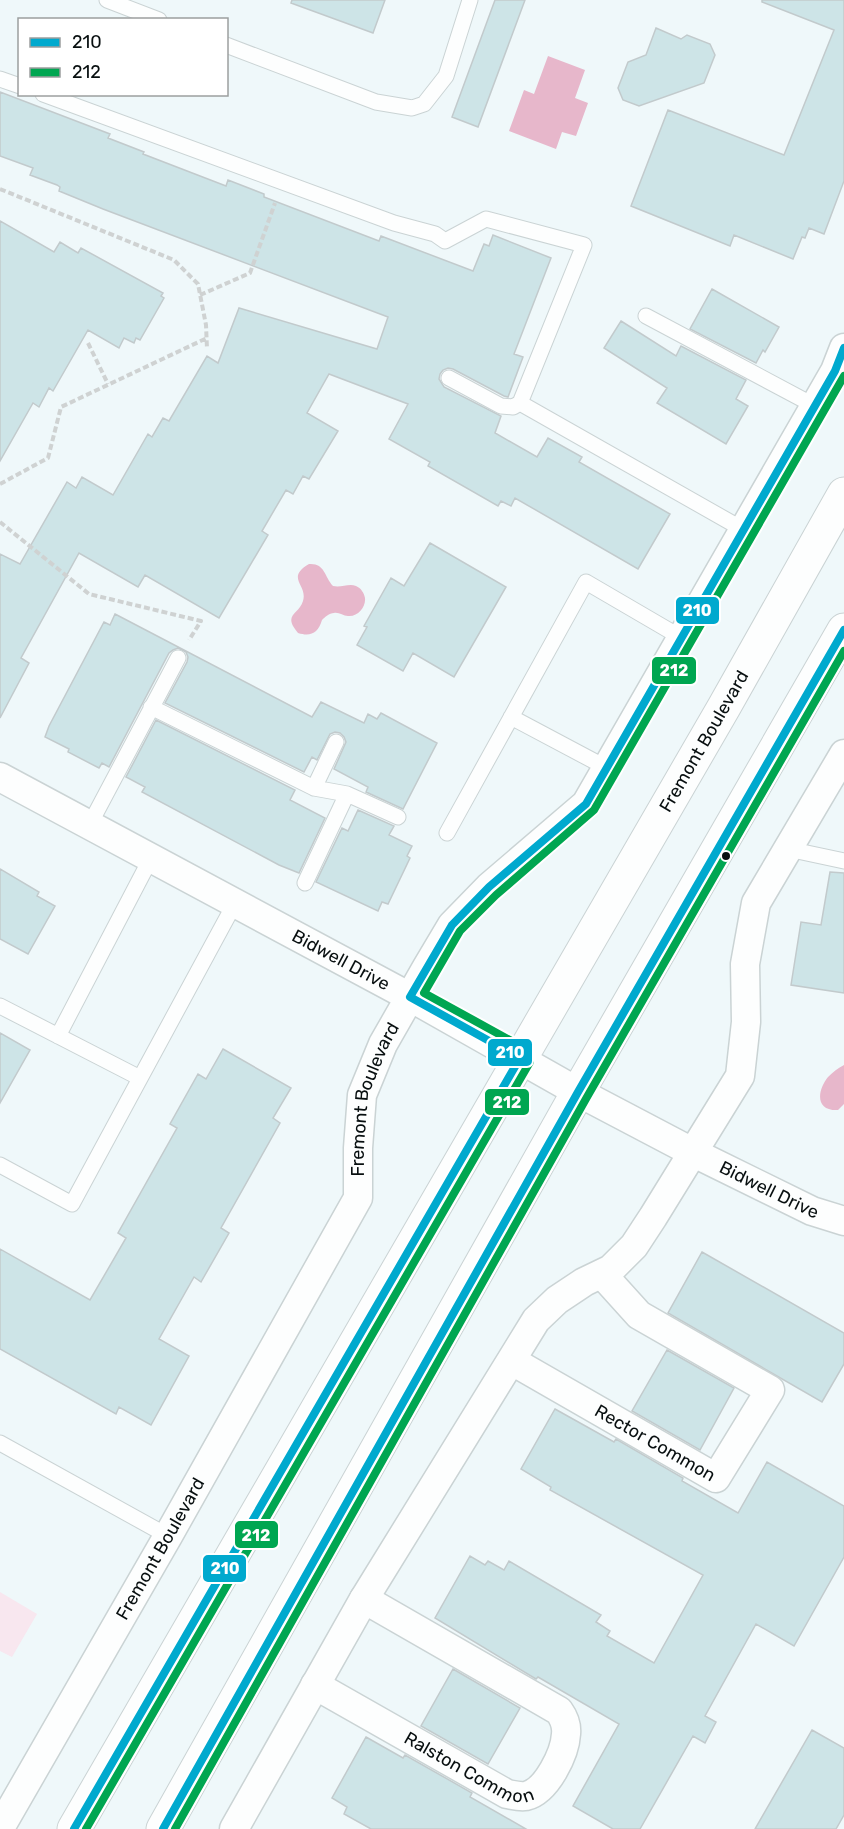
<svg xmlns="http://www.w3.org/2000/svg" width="844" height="1829" viewBox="0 0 844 1829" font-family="Rubik,sans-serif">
<rect width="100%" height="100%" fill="#eff8fa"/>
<path fill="#f8e7ef" d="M 0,1592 L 37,1614 L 12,1657 L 0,1651 Z"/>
<path fill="#e7b7cb" d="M 548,56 L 585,70 L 575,98 L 588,103 L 576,136 L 562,132 L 556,149 L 509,131 L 524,90 L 534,94 Z
M 309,564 C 325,563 324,576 333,586 C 341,588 349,583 356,586 C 361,588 364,593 365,598 C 366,607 358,617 348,616 C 343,616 339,612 334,613 C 329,613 325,617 322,620 C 318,633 311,637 298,633 C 282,614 299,615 303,601 C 308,585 285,578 309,564 Z
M 844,1065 L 844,1104 L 838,1110 C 815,1111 817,1091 828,1077 C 833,1072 838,1068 844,1065 Z"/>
<path fill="#cde4e7" stroke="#c2cacc" stroke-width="1.5" d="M 292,0 L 385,0 L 373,33 L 291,3 Z
M 495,0 L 525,0 L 478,127 L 452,117 Z
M 762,0 L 844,0 L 844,181 L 824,234 L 809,228 L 805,238 L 802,237 L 793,259 L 734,235 L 730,246 L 631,206 L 668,110 L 784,155 L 834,30 L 762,2 Z
M 656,28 L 681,39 L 687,35 L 710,44 L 715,55 L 704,83 L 639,106 L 623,100 L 618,88 L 628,62 L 646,55 Z
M 0,92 L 110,134 L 108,138 L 144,152 L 143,154 L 226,186 L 228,180 L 264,194 L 264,197 L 379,241 L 381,236 L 473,271 L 484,244 L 489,246 L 493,235 L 551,258 L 514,354 L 523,357 L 508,397 L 504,396 L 453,369 L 448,368 L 443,370 L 440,374 L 439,379 L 444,387 L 501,416 L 495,433 L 537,457 L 548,438 L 582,457 L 579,462 L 670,514 L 638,569 L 515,498 L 511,506 L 501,501 L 498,506 L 428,466 L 430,462 L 389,439 L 408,404 L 329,374 L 307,413 L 338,431 L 309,479 L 303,476 L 293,494 L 286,490 L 262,531 L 268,535 L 219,618 L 145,575 L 138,587 L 79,553 L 21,658 L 29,663 L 0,718 L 0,554 L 20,564 L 67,482 L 76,488 L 82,477 L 113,495 L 148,434 L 152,437 L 163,418 L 169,421 L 207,356 L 218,363 L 239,308 L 377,349 L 388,317 L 103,209 L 59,191 L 60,187 L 57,185 L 30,175 L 33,168 L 0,156 Z
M 0,221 L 54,252 L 60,242 L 78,253 L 81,248 L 163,293 L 161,296 L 164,298 L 140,340 L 136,338 L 134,343 L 124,338 L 119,348 L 88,330 L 53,391 L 49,388 L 39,407 L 33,403 L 0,461 Z
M 712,289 L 779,327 L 765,352 L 763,350 L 756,363 L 690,329 Z
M 621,321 L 676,356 L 681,346 L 746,380 L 736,399 L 748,406 L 726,444 L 657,403 L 667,388 L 604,348 Z
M 430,543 L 506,587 L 454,677 L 413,653 L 403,671 L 357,645 L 367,627 L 364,626 L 391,578 L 404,586 Z
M 115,614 L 312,717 L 321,702 L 364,723 L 368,714 L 377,719 L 381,713 L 437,743 L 403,809 L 366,792 L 368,787 L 334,769 L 346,742 L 344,737 L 340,733 L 335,732 L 330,734 L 317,760 L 312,757 L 304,772 L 165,703 L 187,662 L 188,657 L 186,652 L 178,648 L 173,650 L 169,653 L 109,767 L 102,763 L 99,768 L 68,752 L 69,749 L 45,737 L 49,726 L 104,622 L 110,625 Z
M 156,720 L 295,790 L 290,800 L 325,818 L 299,873 L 279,865 L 142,792 L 145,787 L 126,777 Z
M 358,810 L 394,826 L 389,835 L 412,846 L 407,856 L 410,858 L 388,904 L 382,902 L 378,911 L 316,882 L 342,828 L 348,831 Z
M 0,869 L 39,892 L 37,896 L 55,906 L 28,954 L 0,939 Z
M 830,872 L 844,873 L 844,993 L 791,985 L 801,922 L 821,925 Z
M 0,1033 L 30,1050 L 0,1103 Z
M 223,1049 L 291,1088 L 273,1118 L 280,1123 L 221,1228 L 229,1233 L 201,1282 L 194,1277 L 159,1339 L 189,1356 L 151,1425 L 119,1407 L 116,1414 L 0,1349 L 0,1249 L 90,1300 L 126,1238 L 118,1233 L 177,1128 L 170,1124 L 198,1074 L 206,1079 Z
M 702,1252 L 844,1333 L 844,1364 L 822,1402 L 668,1313 Z
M 667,1350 L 734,1388 L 700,1450 L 632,1411 Z
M 555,1409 L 614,1442 L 616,1439 L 683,1478 L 682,1481 L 738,1513 L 767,1462 L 844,1506 L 844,1557 L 794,1646 L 756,1624 L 705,1716 L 716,1722 L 705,1743 L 693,1736 L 640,1829 L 613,1829 L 573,1806 L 619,1724 L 538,1677 L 536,1679 L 435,1618 L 470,1556 L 485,1565 L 488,1561 L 504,1570 L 509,1561 L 601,1615 L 596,1622 L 610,1631 L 607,1636 L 654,1663 L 703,1575 L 550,1490 L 551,1487 L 521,1469 Z
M 453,1669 L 520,1708 L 488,1764 L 421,1726 Z
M 812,1730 L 844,1748 L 844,1815 L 836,1829 L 755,1829 Z
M 366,1737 L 403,1758 L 405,1755 L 472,1793 L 470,1797 L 526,1829 L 371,1829 L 344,1814 L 347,1807 L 332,1798 Z"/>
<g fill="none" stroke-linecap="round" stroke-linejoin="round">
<defs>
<path id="service" d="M 107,0 L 159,20
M 226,45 L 376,102 L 412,108 L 424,104 L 446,76 L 470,0
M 0,79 L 20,86
M 43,94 L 394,223 L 435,234 L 445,241 L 486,219 L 584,245 L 520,403 L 744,530
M 646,316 L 815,406
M 449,378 L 501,406 L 513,407 L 520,403
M 151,707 L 314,788 L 347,794 L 398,817
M 511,717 L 607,768
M 314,788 L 336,742
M 90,824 L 178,658
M 447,833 L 586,582 L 682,638
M 788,849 L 844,861
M 305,883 L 347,794
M 0,1006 L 140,1078
M 58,1036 L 151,858
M 0,1165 L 72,1204 L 235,903
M 0,1443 L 168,1536"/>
<g id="minor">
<path id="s1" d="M 0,777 L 410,997 L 578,1092 L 694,1153 L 812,1211 L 844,1221"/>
<path id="s2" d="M 512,1361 L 716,1478 L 770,1390 L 639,1315 L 602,1274"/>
<path id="s3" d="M 315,1685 L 507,1794 C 513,1795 519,1797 526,1796 C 547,1791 565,1753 566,1734 C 567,1725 564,1718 559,1711 L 364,1599"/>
<path id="s4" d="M 0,1828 L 168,1536 L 358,1198 L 358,1148 L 362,1095 L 383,1044 L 427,967 L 452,925 L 489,887 L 586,804 L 835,371 L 844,348"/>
<path d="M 234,1829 L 364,1599 L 536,1320 L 557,1300 L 584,1282 L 611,1269 L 634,1246 L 653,1217 L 740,1076 L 746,1022 L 745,964 L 756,903 L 844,754"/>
</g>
<g id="primary">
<path id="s5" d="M 74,1829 L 724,707 L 844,494"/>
<path d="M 163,1829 L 578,1092 L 844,630"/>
</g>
</defs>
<use href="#service" stroke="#cad3d4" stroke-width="17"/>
<use href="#minor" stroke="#cad3d4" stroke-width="31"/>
<use href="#primary" stroke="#cad3d4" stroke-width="35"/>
<path stroke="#cfd2d2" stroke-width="4" stroke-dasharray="6 3" stroke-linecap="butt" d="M 0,189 L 174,260 L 198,284 L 206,325 L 207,349
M 200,295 L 250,273 L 275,203
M 88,343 L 108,384
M 0,484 L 48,458 L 61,407 L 207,338
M 0,522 L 89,594 L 201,621 L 189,640"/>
<use href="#service" stroke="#fdfefe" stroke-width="15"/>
<use href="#minor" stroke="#fdfefe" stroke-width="28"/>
<use href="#primary" stroke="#fdfefe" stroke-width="33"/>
<defs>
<path id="bus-1" d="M 74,1829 L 520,1058 L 410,997 L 452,925 L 489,887 L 586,804 L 835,371 L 844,348
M 163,1829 L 578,1092 L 844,630"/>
<path id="bus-2" d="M 86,1829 L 530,1062 L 530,1055 L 526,1049 L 424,993 L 460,931 L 496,895 L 594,810 L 844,376
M 175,1829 L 587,1097 L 844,651"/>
</defs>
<use href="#bus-1" stroke="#fff" stroke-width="12"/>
<use href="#bus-2" stroke="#fff" stroke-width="12"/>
<use href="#bus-1" stroke="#00a9ce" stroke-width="8"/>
<use href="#bus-2" stroke="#00a651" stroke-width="8"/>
</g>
<circle fill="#080f10" stroke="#fff" stroke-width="2" cx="726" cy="856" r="5"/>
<g text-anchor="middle" stroke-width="4.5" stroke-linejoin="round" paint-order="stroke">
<g font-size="18" fill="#080f10" stroke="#fff">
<text dy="6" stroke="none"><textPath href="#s5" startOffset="1257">Fremont Boulevard</textPath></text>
<text dy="6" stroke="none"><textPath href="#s1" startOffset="387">Bidwell Drive</textPath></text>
<text dy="6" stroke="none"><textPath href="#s4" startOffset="826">Fremont Boulevard</textPath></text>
<text dy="6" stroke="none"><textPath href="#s1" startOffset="873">Bidwell Drive</textPath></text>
<text dy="6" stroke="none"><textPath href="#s2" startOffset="165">Rector Common</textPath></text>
<text dy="6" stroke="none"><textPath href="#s4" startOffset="322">Fremont Boulevard</textPath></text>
<text dy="6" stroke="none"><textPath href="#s3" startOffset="176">Ralston Common</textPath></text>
</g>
</g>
<g stroke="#fff" stroke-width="2">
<rect x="675" y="596" width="45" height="29" rx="6" fill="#00a9ce"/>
<rect x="651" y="656" width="46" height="29" rx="6" fill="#00a651"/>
<rect x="487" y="1038" width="46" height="29" rx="6" fill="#00a9ce"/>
<rect x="484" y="1088" width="46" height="28" rx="6" fill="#00a651"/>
<rect x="234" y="1520" width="45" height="29" rx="6" fill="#00a651"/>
<rect x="202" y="1554" width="45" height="29" rx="6" fill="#00a9ce"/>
</g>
<g font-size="16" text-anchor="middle" font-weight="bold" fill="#fff">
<text x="697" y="616">210</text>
<text x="674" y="676">212</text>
<text x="510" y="1058">210</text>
<text x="507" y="1108">212</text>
<text x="256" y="1541">212</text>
<text x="225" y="1574">210</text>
</g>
<rect x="18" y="18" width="210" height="78" fill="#ffffff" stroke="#9c9f9f" stroke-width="1.5"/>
<rect x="30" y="38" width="30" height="9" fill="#00a9ce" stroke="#9c9f9f" stroke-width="1.5"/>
<text x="72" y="48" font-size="18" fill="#080f10">210</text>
<rect x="30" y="68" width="30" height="9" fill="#00a651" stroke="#9c9f9f" stroke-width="1.5"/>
<text x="72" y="78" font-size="18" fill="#080f10">212</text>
</svg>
